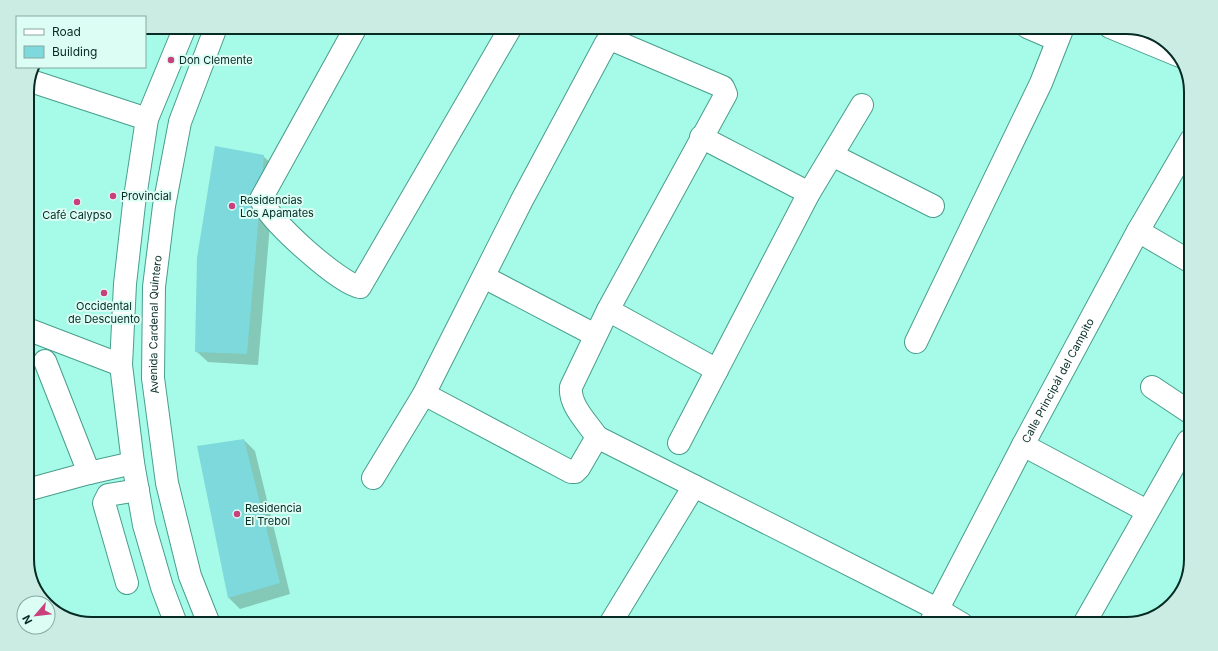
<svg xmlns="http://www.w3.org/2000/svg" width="1218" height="651" viewBox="0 0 1218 651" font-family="Inter,sans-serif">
<rect width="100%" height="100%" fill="#a5fbe7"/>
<path fill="#0003" d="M 263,156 L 275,167 L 258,365 L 208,362 L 196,351 Z
M 244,440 L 255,451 L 290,594 L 240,609 L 229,598 L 198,447 Z"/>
<path fill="#7dd9db" d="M 215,146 L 264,155 L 247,354 L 195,352 L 197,258 Z
M 244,439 L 280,583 L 228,598 L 197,446 Z"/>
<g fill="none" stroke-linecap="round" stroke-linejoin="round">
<defs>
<g id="minor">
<path d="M 356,27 L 261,199 C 267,219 340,284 360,287 L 511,27"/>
<path d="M 1027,27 L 1057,40"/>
<path d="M 1110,27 L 1180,56"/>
<path d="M 31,81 L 147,119"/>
<path d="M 701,137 L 809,193"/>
<path d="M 832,155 L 933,206"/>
<path d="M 1138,231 L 1191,262"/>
<path d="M 484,277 L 595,335"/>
<path d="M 608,310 L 717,370"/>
<path d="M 27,329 L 121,365"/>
<path d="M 916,342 L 1041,83 L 1063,27"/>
<path d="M 45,361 L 89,473"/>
<path d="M 1152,387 L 1191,413"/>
<path d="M 424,394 L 522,200 L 606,43 L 615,41 L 723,87 L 726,94 L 608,310 L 571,387 C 569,405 587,422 597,437"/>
<path d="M 679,443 L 809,193 L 862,105"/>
<path d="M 1023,445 L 1147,511"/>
<path d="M 373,478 L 424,394 L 571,472 L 575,472 L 579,468 L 597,437 L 694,486"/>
<path d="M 27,490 L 89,473 L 133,463"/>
<path d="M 127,583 L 104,503 L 108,495 L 138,490"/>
<path d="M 176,624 L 162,587 L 144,525 L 133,463 L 121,365 L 125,284 L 134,204 L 147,119 L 185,27"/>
<path id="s1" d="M 209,624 L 190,576 L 167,483 L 153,378 L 154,287 L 164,206 L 180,122 L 216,27"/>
<path d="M 610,624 L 694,486 L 937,609 L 962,624"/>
<path id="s2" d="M 930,624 L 1023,445 L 1138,231 L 1191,140"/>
<path d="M 1084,624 L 1188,441"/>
</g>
</defs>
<use href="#minor" stroke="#489e8c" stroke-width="24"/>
<use href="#minor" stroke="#fff" stroke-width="22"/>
</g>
<g fill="#c9417c" stroke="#dcfdf4" stroke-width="1.5">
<circle cx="171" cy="60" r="4"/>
<circle cx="113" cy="196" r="4"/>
<circle cx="77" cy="202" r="4"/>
<circle cx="232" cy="206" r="4"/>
<circle cx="104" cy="293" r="4"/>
<circle cx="237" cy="514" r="4"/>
</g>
<g text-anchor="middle" stroke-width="4" stroke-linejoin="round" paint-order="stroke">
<g font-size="11" fill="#052b24" stroke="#dcfdf4" text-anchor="start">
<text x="179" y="64">Don Clemente</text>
<text x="121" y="200">Provincial</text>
<text x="240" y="204">Residencias<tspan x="240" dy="13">Los Apamates</tspan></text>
<text x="77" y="219" text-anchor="middle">Café Calypso</text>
<text x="104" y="310" text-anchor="middle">Occidental<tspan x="104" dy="13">de Descuento</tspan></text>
<text x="245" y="512">Residencia<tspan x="245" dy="13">El Trebol</tspan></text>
</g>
<g font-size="11" fill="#052b24" stroke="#dcfdf4">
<text dy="4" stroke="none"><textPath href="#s1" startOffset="307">Avenida Cardenal Quintero</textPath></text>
<text dy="4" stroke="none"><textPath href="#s2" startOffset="275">Calle Principál del Campito</textPath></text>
</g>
</g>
<path d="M0 0H1218V651H0ZM92 34H1126A58 58 0 0 1 1184 92V559A58 58 0 0 1 1126 617H92A58 58 0 0 1 34 559V92A58 58 0 0 1 92 34Z" fill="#cbece3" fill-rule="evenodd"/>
<path fill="none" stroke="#052b24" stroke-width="2" d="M92 34H1126A58 58 0 0 1 1184 92V559A58 58 0 0 1 1126 617H92A58 58 0 0 1 34 559V92A58 58 0 0 1 92 34Z"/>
<rect x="16" y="16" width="130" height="52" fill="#dcfdf4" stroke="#86a9a1"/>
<rect x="24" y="29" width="20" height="6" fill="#ffffff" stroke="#86a9a1"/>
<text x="52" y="36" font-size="12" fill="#052b24">Road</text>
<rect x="24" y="46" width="20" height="12" fill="#7dd9db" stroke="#86a9a1"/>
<text x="52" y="56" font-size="12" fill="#052b24">Building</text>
<g transform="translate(36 615) rotate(242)"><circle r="19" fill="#dcfdf4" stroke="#86a9a1"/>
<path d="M0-3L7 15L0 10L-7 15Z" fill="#c9417c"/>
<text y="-6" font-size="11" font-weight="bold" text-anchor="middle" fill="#052b24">N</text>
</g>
</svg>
